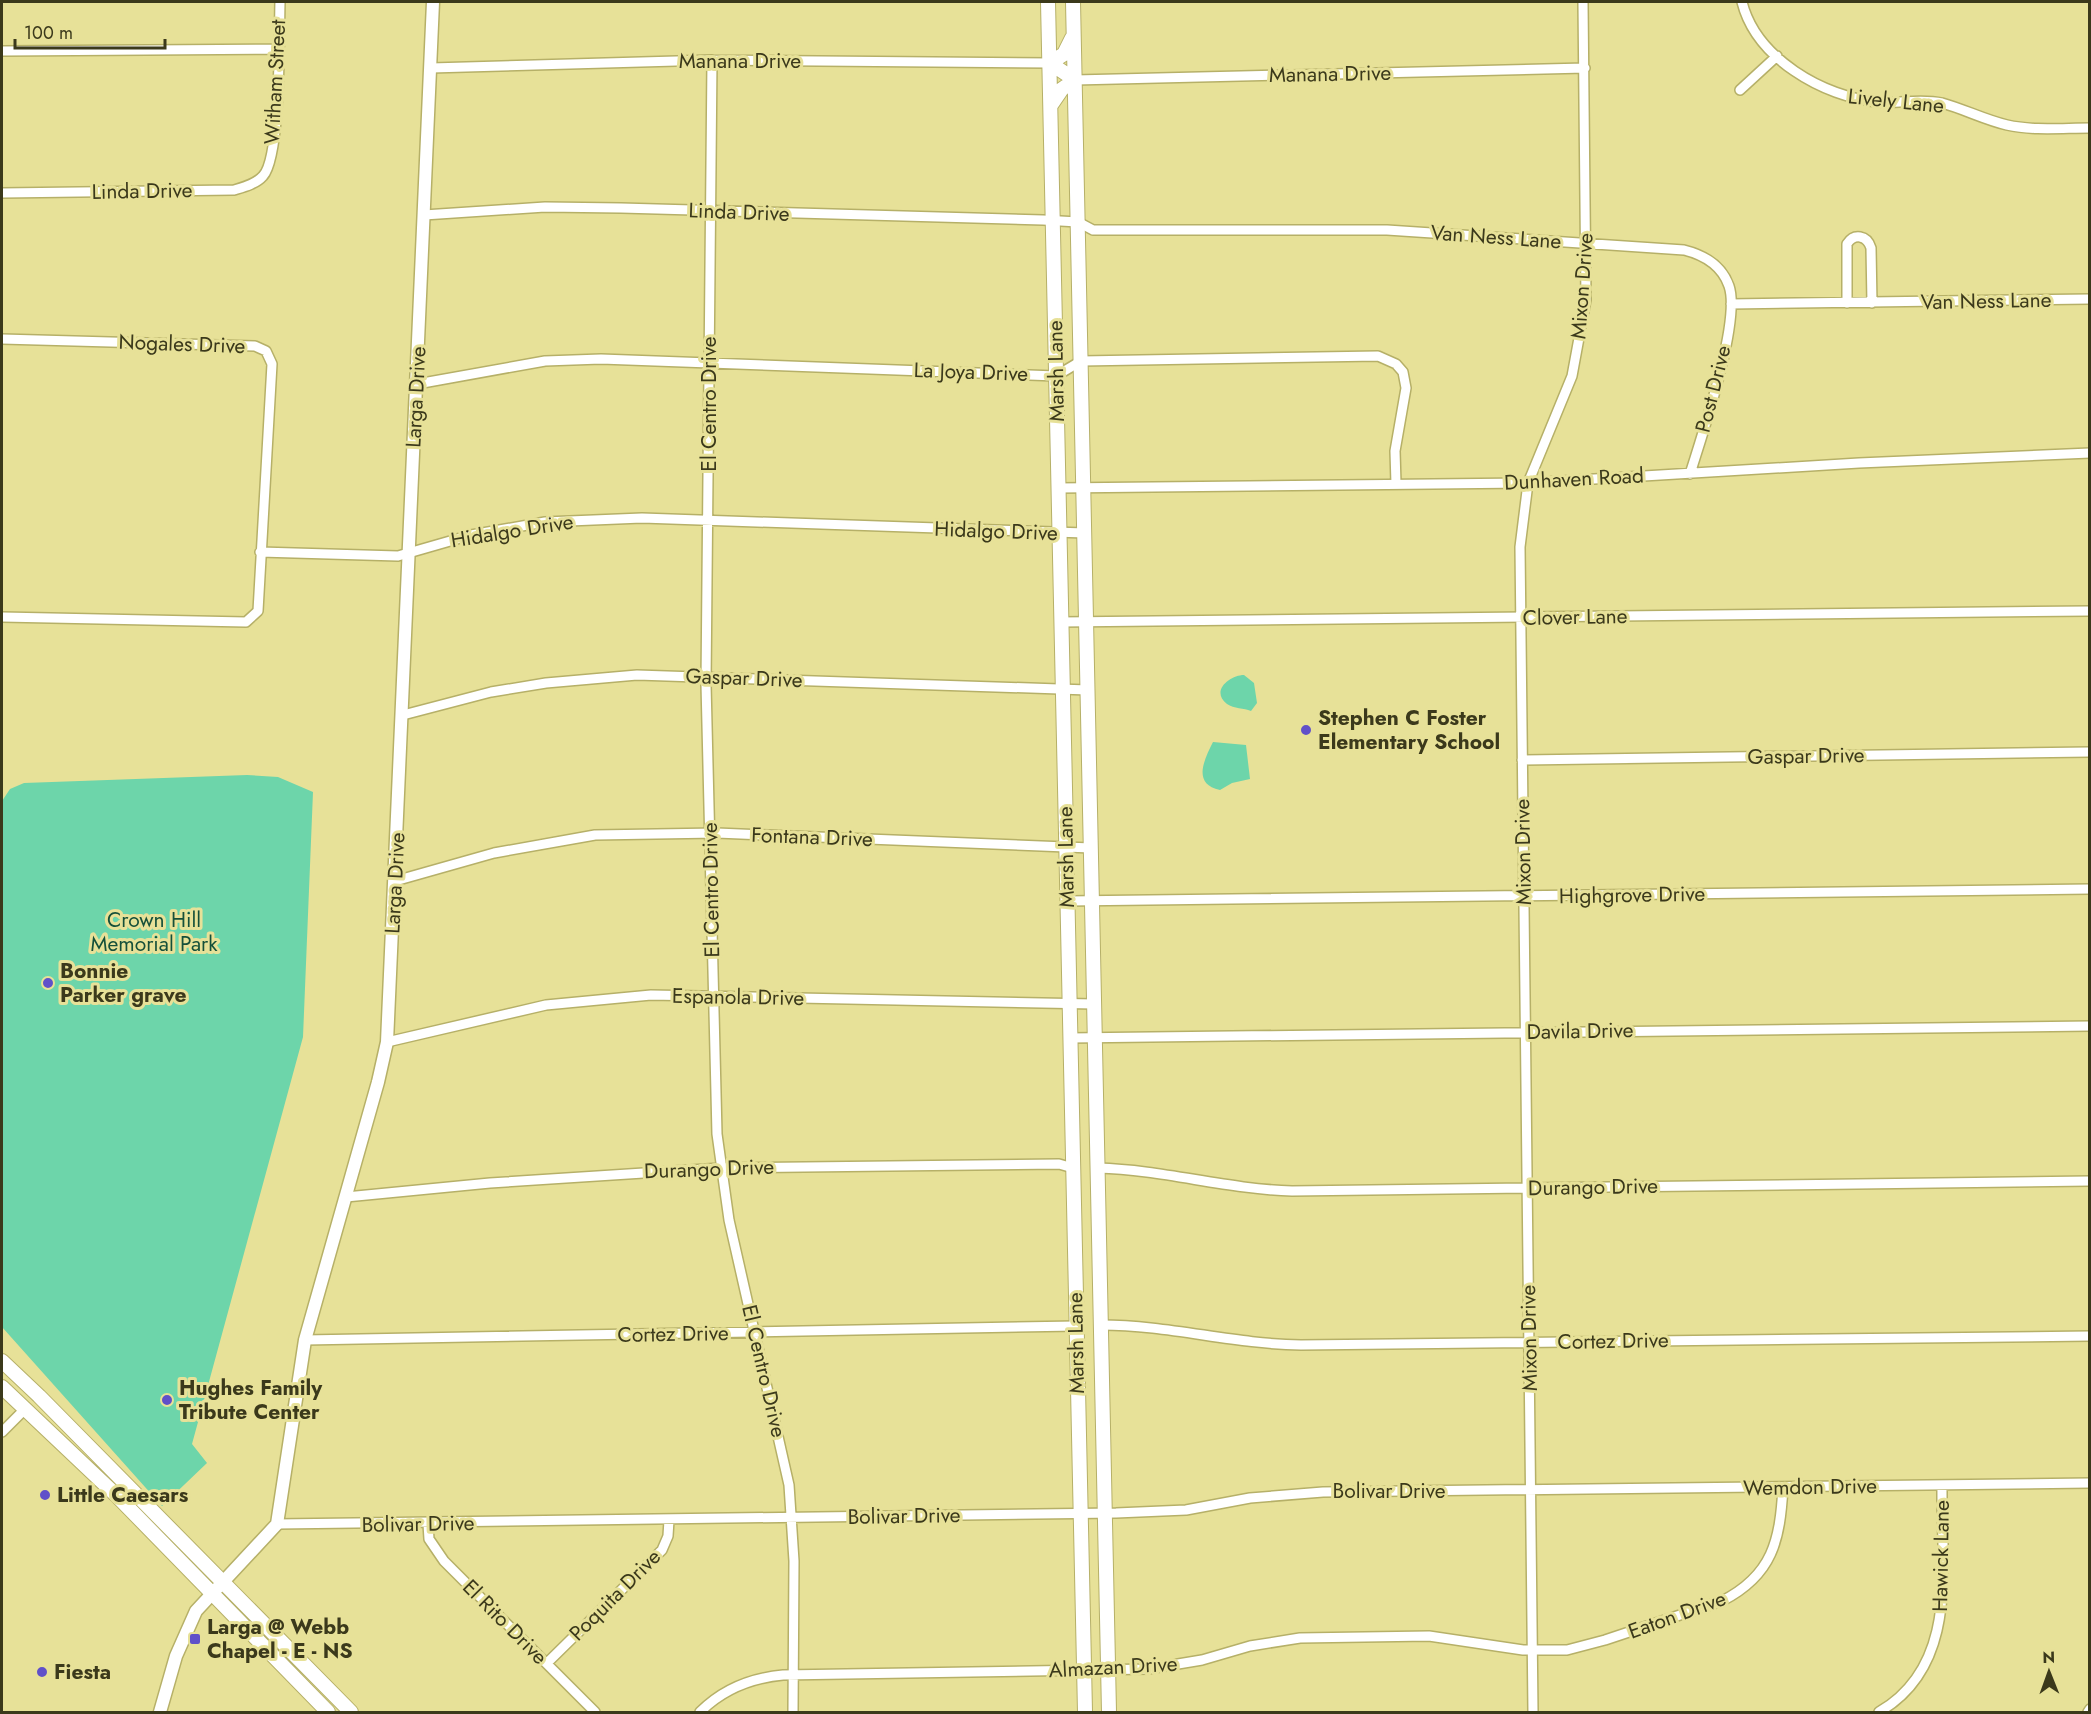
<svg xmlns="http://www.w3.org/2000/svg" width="2091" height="1714" viewBox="0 0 2091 1714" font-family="Jost,sans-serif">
<rect width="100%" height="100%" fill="#e7e198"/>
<path fill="#6dd5aa" d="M 1244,675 L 1254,683 L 1257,703 L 1251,711 C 1244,708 1234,709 1227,704 C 1210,691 1230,675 1244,675 Z
M 1213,742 L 1246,745 L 1250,779 L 1232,783 L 1220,790 C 1192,784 1204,760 1213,742 Z
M 247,775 L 278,777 L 313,792 L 303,1037 L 192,1444 L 207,1463 L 162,1506 L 2,1327 L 2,801 L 10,789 L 24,783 Z"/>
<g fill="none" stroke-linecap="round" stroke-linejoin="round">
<defs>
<path id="minor" d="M 1742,2 C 1756,58 1823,97 1878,102 C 1899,104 1920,98 1942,103 C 1964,109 1985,120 2007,125 C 2034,131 2062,128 2090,128
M 2,51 L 278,49
M 712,60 L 706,684 L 717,1134 L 729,1220 L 789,1485 L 794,1561 L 793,1712
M 431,68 L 712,60 L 1050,63
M 1075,80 L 1585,68
M 1740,90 L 1777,56
M 2,193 L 234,190 C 244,187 256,184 263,176 C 281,157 279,33 280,2
M 424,215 L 545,207 L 621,208 L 1043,220 L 1078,222 L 1093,230 L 1387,230 L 1684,250 C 1704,255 1722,266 1729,286 C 1741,321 1702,435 1690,474
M 1847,303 L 1847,244 C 1854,233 1867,235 1871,248 L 1872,303
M 1731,304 L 2090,299
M 2,339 L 255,346 L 266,351 L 272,364 L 258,611 L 246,622 L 2,617
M 417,384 L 545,361 L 601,359 L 1056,376 L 1081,361 L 1378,356 L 1396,364 L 1403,372 L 1406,388 L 1395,451 L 1396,484
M 1059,488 L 1528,483 L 1859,463 L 2090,453
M 260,552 L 398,556 L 471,535 L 545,522 L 642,518 L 1085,533
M 1061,622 L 2090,611
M 403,715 L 491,692 L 546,683 L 637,675 L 1088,690
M 1522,760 L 2090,752
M 395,881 L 494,853 L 595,835 L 717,833 L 1091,848
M 1067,901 L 2090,889
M 1070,1038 L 2090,1026
M 387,1042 L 546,1005 L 651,995 L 1094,1004
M 1098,1168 C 1164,1170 1226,1189 1292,1191 L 2090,1181
M 346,1197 L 490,1183 L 721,1168 L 1059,1164 L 1073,1168
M 1101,1325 C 1169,1325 1233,1344 1301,1345 L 2090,1336
M 305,1340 L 1076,1326
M 2,1432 L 26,1408
M 277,1524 L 1116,1513 L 1186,1510 L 1250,1498 L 1323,1492 L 2090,1483
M 428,1524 L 429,1539 L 444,1561 L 595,1712
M 547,1663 L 662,1550 L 668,1536 L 669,1520
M 700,1712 C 723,1689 750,1678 783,1675 L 1148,1669 L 1202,1660 L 1250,1646 L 1300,1638 L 1429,1636 L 1523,1650 L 1567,1650 L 1605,1640 L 1722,1601 C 1773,1575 1780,1540 1783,1487
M 1533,1712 L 1520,547 L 1528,483 L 1572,376 L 1586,300 L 1583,2
M 1879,1712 C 1960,1665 1941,1565 1942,1486
M 2088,1712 L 2090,1709"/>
<path id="tertiary" d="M 160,1712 L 176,1656 L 196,1611 L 277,1524 L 305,1340 L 378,1082 L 387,1042 L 433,2"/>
<path id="secondary" d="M 1048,2 L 1085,1712
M 1073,2 L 1109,1712
M 1051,105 L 1062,89 L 1075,80 L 1050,63 L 1064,54 L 1072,38
M 2,1361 L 39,1396 L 351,1712
M 2,1387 L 117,1496 L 328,1712"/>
</defs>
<use href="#minor" stroke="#b6b068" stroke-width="12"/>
<use href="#tertiary" stroke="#b6b068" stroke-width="15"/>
<use href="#secondary" stroke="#b6b068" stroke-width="16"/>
<use href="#minor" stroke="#fff" stroke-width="9"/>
<use href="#tertiary" stroke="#fff" stroke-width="12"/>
<use href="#secondary" stroke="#fff" stroke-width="14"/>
</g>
<g fill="#6050c9" stroke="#e7e198" stroke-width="2">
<circle cx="1306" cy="730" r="6"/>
<circle cx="48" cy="983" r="6"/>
<circle cx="167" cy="1400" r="6"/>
<circle cx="45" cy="1495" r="6"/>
<rect x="189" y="1633" width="12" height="12" rx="3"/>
<circle cx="42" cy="1672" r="6"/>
</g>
<g text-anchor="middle" stroke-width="6" stroke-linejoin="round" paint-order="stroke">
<g font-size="21" fill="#3b391b" stroke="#e7e198">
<text x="740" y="68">Manana Drive</text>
<text transform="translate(1330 74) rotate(-1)" y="7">Manana Drive</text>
<text transform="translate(275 82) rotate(-87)" y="7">Witham Street</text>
<text transform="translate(1896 101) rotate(6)" y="7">Lively Lane</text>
<text transform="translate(142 191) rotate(-1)" y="7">Linda Drive</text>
<text transform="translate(739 212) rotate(2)" y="7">Linda Drive</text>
<text transform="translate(1496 237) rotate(4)" y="7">Van Ness Lane</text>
<text transform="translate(1582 286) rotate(-86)" y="7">Mixon Drive</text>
<text transform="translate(1986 301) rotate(-1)" y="7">Van Ness Lane</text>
<text transform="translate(182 344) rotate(2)" y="7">Nogales Drive</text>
<text transform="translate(1056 371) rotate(-91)" y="7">Marsh Lane</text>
<text transform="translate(971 372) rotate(2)" y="7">La Joya Drive</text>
<text transform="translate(1713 389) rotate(-76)" y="7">Post Drive</text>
<text transform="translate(416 397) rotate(-87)" y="7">Larga Drive</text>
<text transform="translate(709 404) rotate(-90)" y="7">El Centro Drive</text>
<text transform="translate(1574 479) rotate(-3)" y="7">Dunhaven Road</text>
<text transform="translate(512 531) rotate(-9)" y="7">Hidalgo Drive</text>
<text transform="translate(996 531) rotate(2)" y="7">Hidalgo Drive</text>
<text transform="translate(1575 617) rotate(-1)" y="7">Clover Lane</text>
<text transform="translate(744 678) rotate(2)" y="7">Gaspar Drive</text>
<text transform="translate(1806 756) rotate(-1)" y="7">Gaspar Drive</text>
<text transform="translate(812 837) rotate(2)" y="7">Fontana Drive</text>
<text transform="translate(1523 852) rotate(-91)" y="7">Mixon Drive</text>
<text transform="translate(1066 857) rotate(-91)" y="7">Marsh Lane</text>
<text transform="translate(395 883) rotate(-87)" y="7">Larga Drive</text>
<text transform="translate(711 890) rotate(-91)" y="7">El Centro Drive</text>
<text transform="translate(1632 895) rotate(-1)" y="7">Highgrove Drive</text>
<text transform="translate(738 997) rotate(1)" y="7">Espanola Drive</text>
<text transform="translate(1580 1031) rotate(-1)" y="7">Davila Drive</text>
<text transform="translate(709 1169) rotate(-2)" y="7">Durango Drive</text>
<text transform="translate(1593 1187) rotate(-1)" y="7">Durango Drive</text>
<text transform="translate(673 1334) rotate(-1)" y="7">Cortez Drive</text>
<text transform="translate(1529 1338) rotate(-91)" y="7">Mixon Drive</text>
<text transform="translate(1613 1341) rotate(-1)" y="7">Cortez Drive</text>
<text transform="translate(1076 1343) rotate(-91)" y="7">Marsh Lane</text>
<text transform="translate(764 1371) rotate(77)" y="7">El Centro Drive</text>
<text transform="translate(1810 1487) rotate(-1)" y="7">Wemdon Drive</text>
<text x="1389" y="1498">Bolivar Drive</text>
<text transform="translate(904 1516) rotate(-1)" y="7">Bolivar Drive</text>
<text transform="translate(418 1524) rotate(-1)" y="7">Bolivar Drive</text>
<text transform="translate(1941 1556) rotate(-89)" y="7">Hawick Lane</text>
<text transform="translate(615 1595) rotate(-45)" y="7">Poquita Drive</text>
<text transform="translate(1677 1615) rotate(-20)" y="7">Eaton Drive</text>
<text transform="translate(505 1622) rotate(45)" y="7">El Rito Drive</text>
<text transform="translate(1113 1667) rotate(-3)" y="7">Almazan Drive</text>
</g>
<g font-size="21" font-weight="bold" fill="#3b391b" stroke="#e7e198" text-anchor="start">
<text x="1318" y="725">Stephen C Foster<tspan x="1318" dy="24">Elementary School</tspan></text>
<text x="60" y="978">Bonnie<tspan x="60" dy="24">Parker grave</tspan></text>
<text x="179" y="1395">Hughes Family<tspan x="179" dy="24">Tribute Center</tspan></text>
<text x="57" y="1502">Little Caesars</text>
<text x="207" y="1634">Larga @ Webb<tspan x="207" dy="24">Chapel - E - NS</tspan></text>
<text x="54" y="1679">Fiesta</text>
</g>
<g font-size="21" fill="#15503a" stroke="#e7e198">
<text x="154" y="927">Crown Hill<tspan x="154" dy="24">Memorial Park</tspan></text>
</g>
</g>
<rect width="2091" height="1714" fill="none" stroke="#3b391b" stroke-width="6"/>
<g transform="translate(2049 1672) rotate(359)" stroke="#e7e198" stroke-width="4.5" paint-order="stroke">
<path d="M0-4.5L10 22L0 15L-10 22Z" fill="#3b391b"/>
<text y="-9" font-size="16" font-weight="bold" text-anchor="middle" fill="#3b391b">N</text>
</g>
<path d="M15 39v9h150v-9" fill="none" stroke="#3b391b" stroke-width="3"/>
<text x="24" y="39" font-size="18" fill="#3b391b" stroke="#e7e198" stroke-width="4.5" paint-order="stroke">100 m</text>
</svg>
